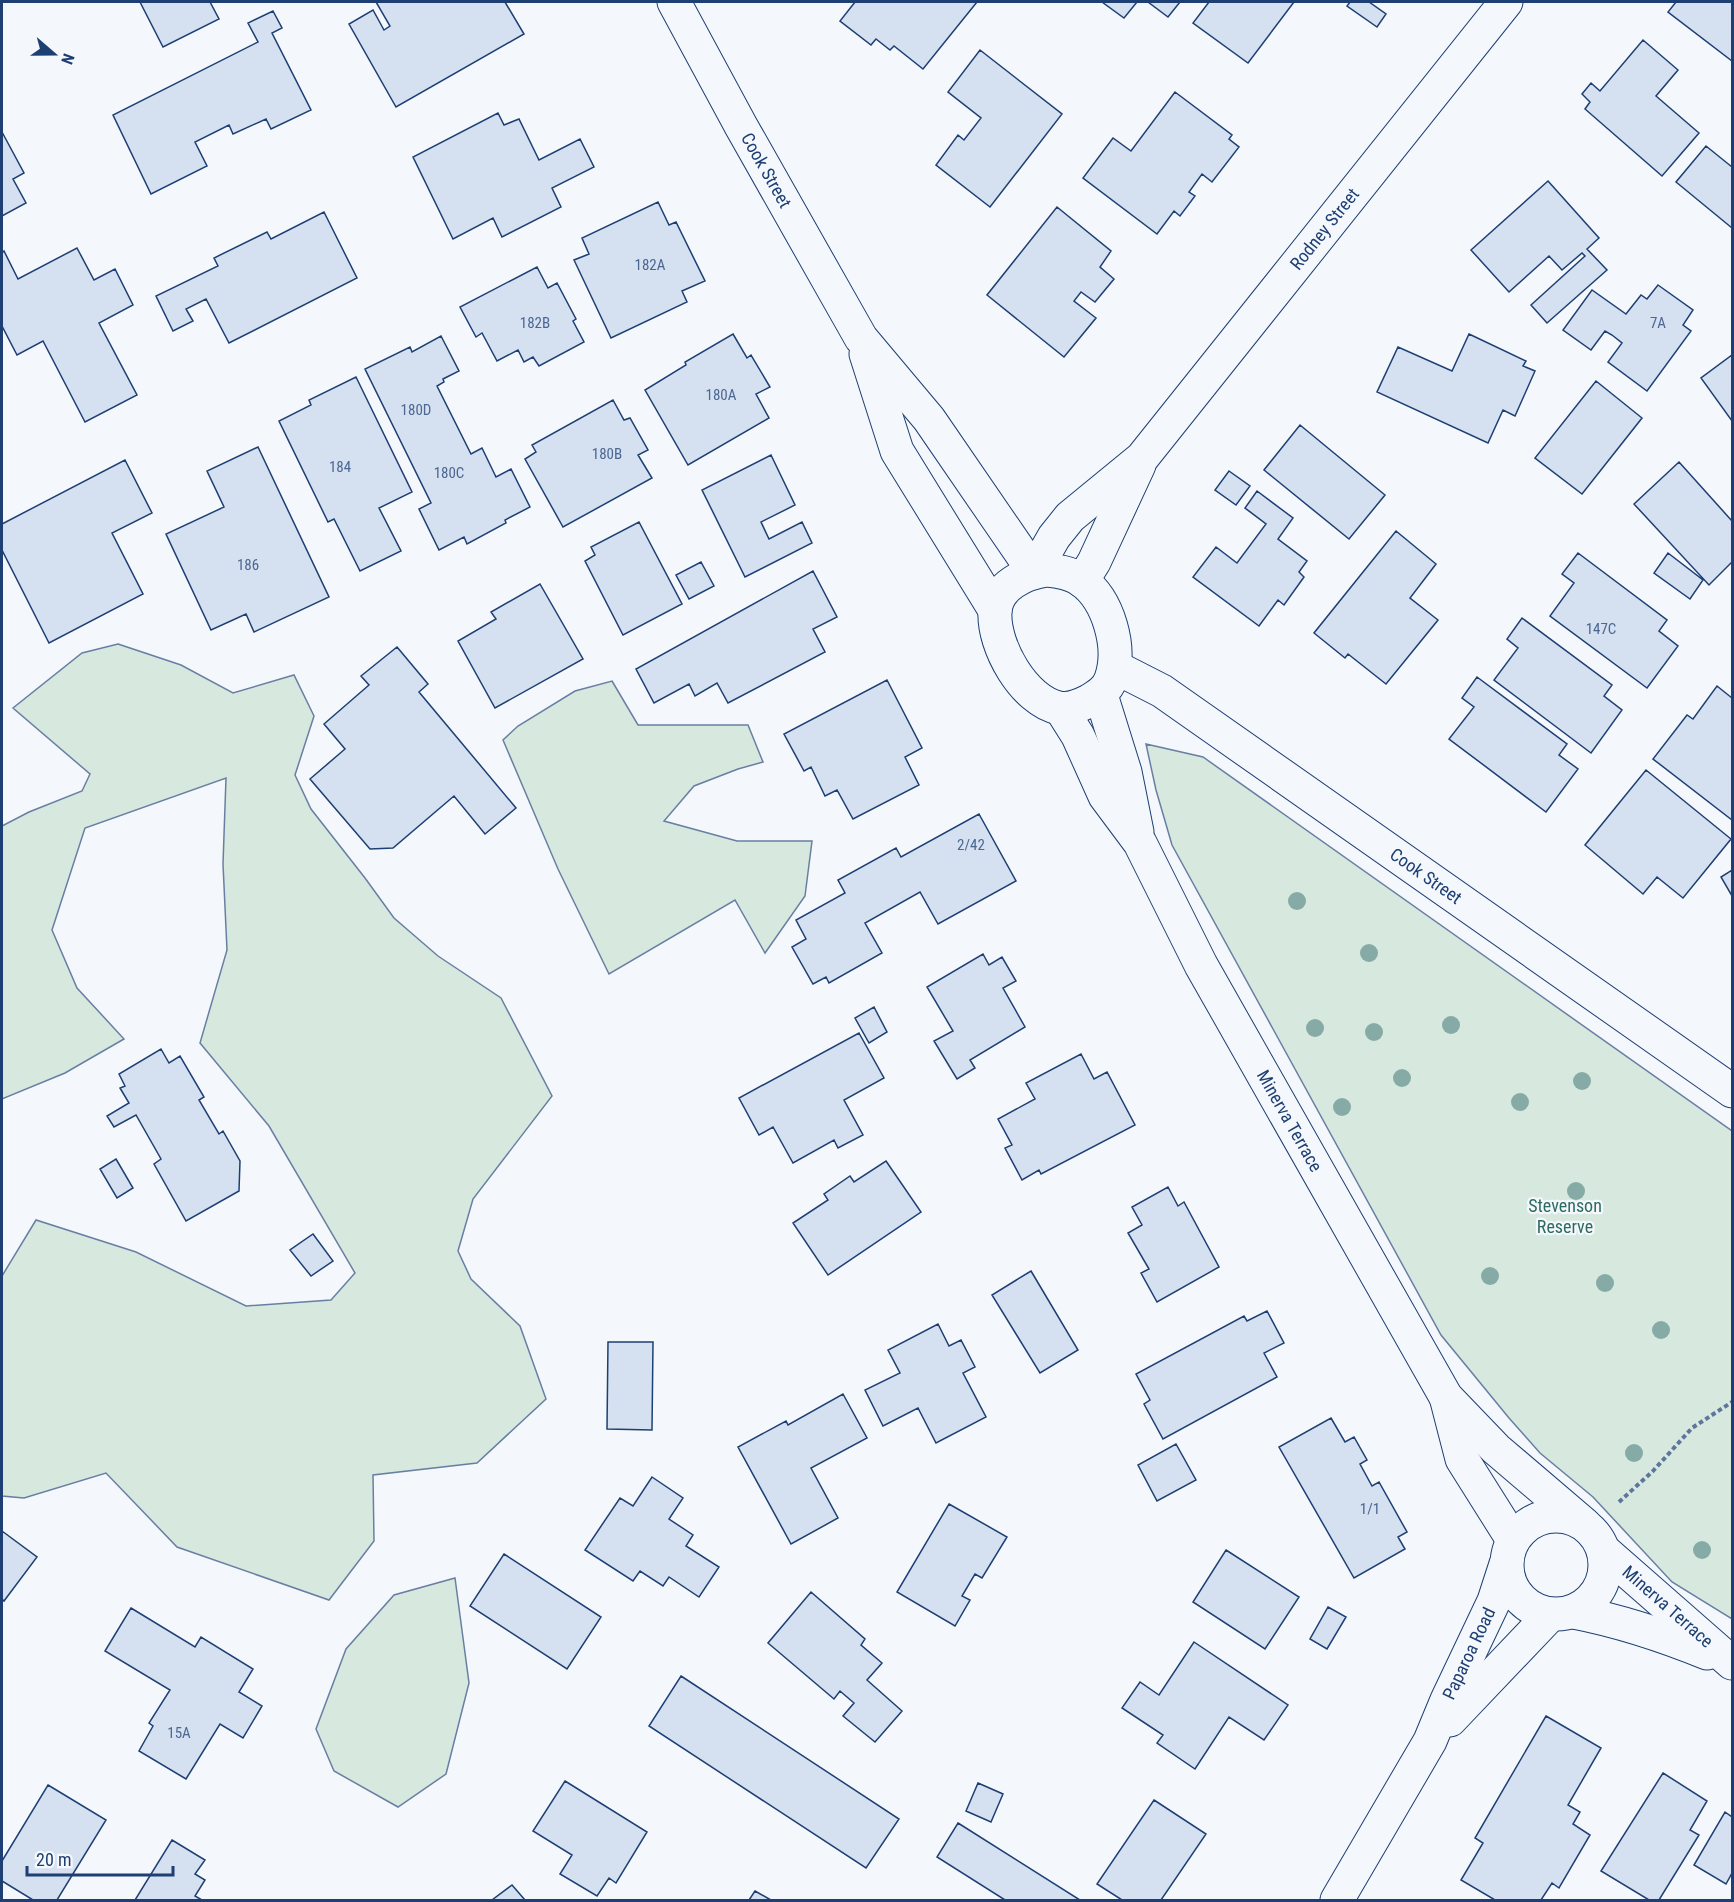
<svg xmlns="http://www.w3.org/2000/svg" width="1734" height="1902" viewBox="0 0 1734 1902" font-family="'Roboto Condensed',sans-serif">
<rect width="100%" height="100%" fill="#f4f7fb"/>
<path fill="#d7e8df" stroke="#687fa3" stroke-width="1.5" d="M 118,644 L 181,665 L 233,693 L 294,675 L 314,716 L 295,775 L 311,809 L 365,878 L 394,918 L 438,956 L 501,998 L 552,1096 L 473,1199 L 458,1251 L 471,1279 L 520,1326 L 546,1399 L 477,1463 L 373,1475 L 374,1541 L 329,1600 L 177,1547 L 106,1473 L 24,1498 L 2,1496 L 2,1276 L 36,1220 L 136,1252 L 246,1306 L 331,1300 L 355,1273 L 269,1126 L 200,1043 L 227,950 L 223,864 L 226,778 L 85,828 L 52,930 L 77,988 L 124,1039 L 65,1073 L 2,1099 L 2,826 L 29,812 L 82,791 L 90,774 L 13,708 L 82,653 Z
M 612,681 L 638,725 L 748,725 L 763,762 L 738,769 L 694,786 L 664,821 L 737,841 L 812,841 L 805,896 L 765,953 L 735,900 L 609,974 L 558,869 L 503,740 L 518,726 L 575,691 Z
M 1146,744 L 1203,757 L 1732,1131 L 1732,1619 L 1672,1582 L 1593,1497 L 1540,1453 L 1509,1418 L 1441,1335 L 1172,845 L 1156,790 Z
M 455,1578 L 469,1683 L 446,1774 L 398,1807 L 334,1771 L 316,1729 L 346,1649 L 394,1595 Z"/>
<path fill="#d5e0f0" stroke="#1d3f73" stroke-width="1.5" d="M 140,2 L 210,2 L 219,19 L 163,47 Z
M 376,2 L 505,2 L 524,34 L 396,107 L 349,24 L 373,10 L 384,30 L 390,26 Z
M 855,2 L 977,2 L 923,69 L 894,46 L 890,50 L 876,39 L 871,45 L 840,21 Z
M 1102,2 L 1137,2 L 1124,18 Z
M 1148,2 L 1180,2 L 1168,17 Z
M 1209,2 L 1294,2 L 1248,63 L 1193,23 Z
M 1350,2 L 1369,2 L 1386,14 L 1377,27 L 1347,6 Z
M 1676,2 L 1732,2 L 1732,61 L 1668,12 Z
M 273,11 L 282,28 L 272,33 L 311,110 L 271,129 L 266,119 L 233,134 L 229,125 L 195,142 L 207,166 L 151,194 L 113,115 L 258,42 L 248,23 Z
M 1643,40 L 1678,70 L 1656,96 L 1699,133 L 1662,176 L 1585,109 L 1590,102 L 1582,94 L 1591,83 L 1600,91 Z
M 980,50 L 1062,114 L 990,207 L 936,165 L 958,135 L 964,140 L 981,118 L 948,92 Z
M 1175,92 L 1232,135 L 1229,139 L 1239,147 L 1212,182 L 1202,174 L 1189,192 L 1195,196 L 1180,216 L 1174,211 L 1157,234 L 1083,178 L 1113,138 L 1131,151 Z
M 498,113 L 504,125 L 519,119 L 539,160 L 580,139 L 594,167 L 552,188 L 561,207 L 502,237 L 493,218 L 453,239 L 413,157 Z
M 2,132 L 24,173 L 13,179 L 26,203 L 2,216 Z
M 1706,146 L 1732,167 L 1732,228 L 1676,182 Z
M 1548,181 L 1599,238 L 1587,249 L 1607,270 L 1547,323 L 1531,305 L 1585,256 L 1582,253 L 1562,270 L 1549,256 L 1509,292 L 1471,250 Z
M 658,202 L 669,225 L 676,222 L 705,281 L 682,291 L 687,302 L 611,338 L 574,260 L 589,254 L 582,238 Z
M 1057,207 L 1111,251 L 1100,267 L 1114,279 L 1095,302 L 1081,292 L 1074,301 L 1096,318 L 1064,357 L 987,295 Z
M 324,212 L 357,278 L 229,343 L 206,299 L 186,309 L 193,321 L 173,331 L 156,296 L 218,266 L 214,258 L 267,232 L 271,239 Z
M 77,248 L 94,280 L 115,269 L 133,305 L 99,323 L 137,395 L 85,422 L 43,341 L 17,355 L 2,326 L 2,253 L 4,251 L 18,279 Z
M 537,267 L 548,288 L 557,283 L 576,319 L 573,321 L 584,342 L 539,366 L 533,357 L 524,362 L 518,350 L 497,361 L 482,333 L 476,337 L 460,307 Z
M 1658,285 L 1693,310 L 1683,325 L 1691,331 L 1647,391 L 1608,362 L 1622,343 L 1612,335 L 1605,331 L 1591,350 L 1563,330 L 1592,290 L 1626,314 L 1641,295 L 1647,299 Z
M 733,334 L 747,358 L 751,355 L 770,387 L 756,394 L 769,418 L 688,465 L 645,390 L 686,365 L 685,362 Z
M 1469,334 L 1526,361 L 1523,366 L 1535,371 L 1515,416 L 1503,410 L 1488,443 L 1377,392 L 1398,347 L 1452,371 Z
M 441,336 L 459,371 L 443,379 L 444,382 L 437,386 L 471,454 L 482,448 L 496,477 L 511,469 L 530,507 L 505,520 L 506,523 L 467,544 L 464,537 L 439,550 L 419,509 L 431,503 L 365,369 L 410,347 L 412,352 Z
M 1732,355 L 1732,421 L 1701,378 Z
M 356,377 L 412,492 L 379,508 L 401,551 L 360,571 L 334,519 L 328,522 L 279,421 L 311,405 L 309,400 Z
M 1596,381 L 1642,418 L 1582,494 L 1535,458 Z
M 613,400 L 624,420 L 630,418 L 648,450 L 638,455 L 652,478 L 563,527 L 525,459 L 536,452 L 532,445 Z
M 1300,425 L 1385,495 L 1349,539 L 1264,470 Z
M 258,447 L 329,597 L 254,632 L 246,614 L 211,630 L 166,534 L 224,507 L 207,471 Z
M 771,455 L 795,505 L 761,522 L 769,539 L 802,522 L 812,543 L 745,577 L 702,490 Z
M 125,460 L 152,513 L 112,533 L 143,594 L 49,643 L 2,550 L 2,524 Z
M 1679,462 L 1732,521 L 1732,562 L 1709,585 L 1634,504 Z
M 1229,471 L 1250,486 L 1236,505 L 1215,490 Z
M 1257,491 L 1293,518 L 1278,539 L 1307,561 L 1299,572 L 1304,577 L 1284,605 L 1278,600 L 1259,626 L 1193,577 L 1216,547 L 1237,563 L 1266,524 L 1245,508 Z
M 639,522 L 682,604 L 623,635 L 585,561 L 595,555 L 591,547 Z
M 1396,531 L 1436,564 L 1410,598 L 1438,620 L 1386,684 L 1348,654 L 1345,658 L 1314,633 Z
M 1578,553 L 1667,620 L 1659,631 L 1678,646 L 1647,688 L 1550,616 L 1574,583 L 1562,574 Z
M 1668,553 L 1703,580 L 1690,599 L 1654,573 Z
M 701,562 L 714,586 L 689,599 L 676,575 Z
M 813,571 L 837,617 L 813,629 L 825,652 L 728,703 L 717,683 L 695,696 L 689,684 L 654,703 L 636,669 Z
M 540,584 L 583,659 L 495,708 L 458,641 L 496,619 L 491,612 Z
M 1522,618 L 1612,685 L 1604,696 L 1622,710 L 1591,753 L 1494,680 L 1518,648 L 1507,639 Z
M 397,647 L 428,684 L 419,692 L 516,808 L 485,834 L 454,796 L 393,848 L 370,849 L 310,779 L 345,749 L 324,724 L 369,685 L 361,676 Z
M 1477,677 L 1567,744 L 1559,755 L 1578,769 L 1546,812 L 1449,739 L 1474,707 L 1462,698 Z
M 887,680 L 922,748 L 905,757 L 919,785 L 853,819 L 837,790 L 825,796 L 811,767 L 804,771 L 784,734 Z
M 1717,686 L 1732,698 L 1732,820 L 1653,759 L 1687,715 L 1693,719 Z
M 1646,770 L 1731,839 L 1683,898 L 1657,877 L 1643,894 L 1585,845 Z
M 979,814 L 1016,881 L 938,924 L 920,892 L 865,923 L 882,953 L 829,983 L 826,977 L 813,984 L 792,947 L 806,939 L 796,920 L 845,893 L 838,880 L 896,848 L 901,857 Z
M 1732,870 L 1732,896 L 1721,877 Z
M 983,954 L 989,965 L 1002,957 L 1016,981 L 1003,988 L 1025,1027 L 970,1060 L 975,1068 L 957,1079 L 934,1041 L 953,1031 L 927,987 Z
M 874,1007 L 887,1032 L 869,1043 L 855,1018 Z
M 859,1033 L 884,1078 L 844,1100 L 863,1135 L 838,1148 L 834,1140 L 793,1163 L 773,1127 L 759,1135 L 739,1098 Z
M 161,1049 L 169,1063 L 180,1056 L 204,1097 L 199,1100 L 219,1134 L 223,1131 L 240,1161 L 239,1191 L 186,1221 L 154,1164 L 161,1159 L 136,1115 L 114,1127 L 107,1116 L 129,1103 L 120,1088 L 125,1086 L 119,1074 Z
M 1081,1054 L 1094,1079 L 1107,1072 L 1135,1125 L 1041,1174 L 1039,1170 L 1022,1180 L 1005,1148 L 1012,1145 L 998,1119 L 1035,1099 L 1026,1083 Z
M 116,1159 L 133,1188 L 117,1198 L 100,1169 Z
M 886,1161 L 921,1212 L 828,1275 L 793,1223 L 828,1200 L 824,1194 L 850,1176 L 854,1182 Z
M 1168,1187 L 1178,1206 L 1184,1202 L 1219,1267 L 1157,1302 L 1141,1273 L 1149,1269 L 1128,1233 L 1142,1225 L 1132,1207 Z
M 313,1234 L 333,1261 L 311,1276 L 290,1250 Z
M 1031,1271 L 1078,1350 L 1040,1373 L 992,1295 Z
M 1267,1311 L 1284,1343 L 1264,1353 L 1277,1377 L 1163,1439 L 1144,1404 L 1150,1400 L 1136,1374 L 1244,1316 L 1247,1321 Z
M 938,1324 L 949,1346 L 961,1340 L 975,1367 L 963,1373 L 986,1417 L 936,1443 L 918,1408 L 883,1426 L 865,1390 L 900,1373 L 888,1350 Z
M 608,1342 L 653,1342 L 652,1430 L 607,1429 Z
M 843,1394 L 867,1438 L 811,1468 L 838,1518 L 791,1544 L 738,1447 L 786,1421 L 788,1425 Z
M 1331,1418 L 1345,1442 L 1354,1437 L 1367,1460 L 1360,1464 L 1372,1486 L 1379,1482 L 1407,1532 L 1398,1537 L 1405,1549 L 1354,1578 L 1279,1447 Z
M 1176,1444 L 1196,1480 L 1157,1501 L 1138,1465 Z
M 652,1477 L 683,1498 L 669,1519 L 693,1535 L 686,1546 L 719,1567 L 699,1597 L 669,1577 L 663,1586 L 640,1571 L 633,1581 L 585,1550 L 620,1498 L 633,1506 Z
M 949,1504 L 1007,1537 L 982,1578 L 975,1574 L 962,1596 L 970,1600 L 955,1626 L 897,1592 Z
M 2,1531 L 37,1557 L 4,1601 L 2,1599 Z
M 1226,1550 L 1299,1597 L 1265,1649 L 1193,1602 Z
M 504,1554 L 601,1617 L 567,1669 L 470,1606 Z
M 811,1592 L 865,1639 L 861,1645 L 882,1663 L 867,1680 L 902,1711 L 875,1742 L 843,1716 L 854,1703 L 840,1691 L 834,1699 L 768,1643 Z
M 1328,1607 L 1346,1617 L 1327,1649 L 1310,1639 Z
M 131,1608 L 195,1647 L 201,1637 L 253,1669 L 239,1692 L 262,1706 L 243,1738 L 220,1724 L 186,1779 L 139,1751 L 153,1726 L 149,1723 L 170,1690 L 105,1651 Z
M 1194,1642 L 1288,1705 L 1264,1740 L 1229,1717 L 1195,1769 L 1157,1743 L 1163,1735 L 1122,1708 L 1140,1682 L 1159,1695 Z
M 681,1676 L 899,1819 L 866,1868 L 649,1726 Z
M 1546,1716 L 1601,1748 L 1568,1805 L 1580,1812 L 1573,1824 L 1590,1835 L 1559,1888 L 1552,1883 L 1541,1900 L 1495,1900 L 1461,1880 L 1483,1843 L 1475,1838 Z
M 1663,1773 L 1707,1801 L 1690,1830 L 1699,1835 L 1659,1900 L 1649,1900 L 1601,1871 Z
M 565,1781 L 647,1832 L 616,1883 L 609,1878 L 597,1896 L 560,1874 L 572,1855 L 533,1831 Z
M 978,1783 L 1003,1794 L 991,1822 L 966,1811 Z
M 48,1785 L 106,1820 L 57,1900 L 33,1900 L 2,1881 L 2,1861 Z
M 1154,1800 L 1206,1834 L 1161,1900 L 1122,1900 L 1097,1884 Z
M 1725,1812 L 1732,1817 L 1732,1873 L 1726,1884 L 1694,1865 Z
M 958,1823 L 1080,1900 L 1005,1900 L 937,1857 Z
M 172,1840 L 205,1860 L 195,1874 L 205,1880 L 195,1896 L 202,1900 L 135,1900 Z
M 512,1885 L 525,1900 L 492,1900 Z
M 755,1891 L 771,1900 L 749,1900 Z"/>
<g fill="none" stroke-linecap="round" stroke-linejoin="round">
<defs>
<g id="minor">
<path id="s1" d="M 1034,572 L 1054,537 L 1070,517 L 1142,458 L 1506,2"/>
<path d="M 1082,581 L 1094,562 L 1139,465"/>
</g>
<g id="major">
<path id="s2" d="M 674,2 L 741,126 L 861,338 L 929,419 L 1034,572"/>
<path d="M 866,354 L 897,451 L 995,610"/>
<path d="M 1047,570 C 1059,571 1071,573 1081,580 C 1109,600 1122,648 1111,679 C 1107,690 1099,695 1089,701 C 1081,705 1068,710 1059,708 C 1024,701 993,646 995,612 C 996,586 1025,573 1047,570 Z"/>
<path id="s3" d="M 1115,667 L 1162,691 L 1732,1091"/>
<path d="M 1101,695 L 1125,772 L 1137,832"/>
<path id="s4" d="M 1061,709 L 1078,736 L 1105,796 L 1140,843 L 1201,965 L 1446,1397 L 1496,1449 L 1584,1524"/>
<path d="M 1446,1397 L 1462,1459 L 1513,1540"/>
<circle cx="1556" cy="1565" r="49"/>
<path id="s5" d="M 1603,1550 L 1732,1663"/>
<path d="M 1574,1612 C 1620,1621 1663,1635 1707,1653"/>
<path d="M 1450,1720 L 1550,1615"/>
<path id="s6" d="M 1337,1900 L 1430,1741 L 1447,1700 L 1494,1601 L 1506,1564"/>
</g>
</defs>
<use href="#minor" stroke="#1d3f73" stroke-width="35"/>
<use href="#major" stroke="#1d3f73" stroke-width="35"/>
<path stroke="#5e769c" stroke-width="4" stroke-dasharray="4.5 3" stroke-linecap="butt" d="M 1619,1502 L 1653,1471 L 1692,1428 L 1732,1402"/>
<use href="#minor" stroke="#f4f7fb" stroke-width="33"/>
<use href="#major" stroke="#f4f7fb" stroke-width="33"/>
</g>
<g fill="#86aba6">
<circle cx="1297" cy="901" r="9"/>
<circle cx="1369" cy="953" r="9"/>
<circle cx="1451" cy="1025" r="9"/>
<circle cx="1315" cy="1028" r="9"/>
<circle cx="1374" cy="1032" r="9"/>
<circle cx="1402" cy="1078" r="9"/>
<circle cx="1582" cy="1081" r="9"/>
<circle cx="1520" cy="1102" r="9"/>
<circle cx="1342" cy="1107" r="9"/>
<circle cx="1576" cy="1191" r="9"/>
<circle cx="1490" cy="1276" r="9"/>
<circle cx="1605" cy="1283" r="9"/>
<circle cx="1661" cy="1330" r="9"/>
<circle cx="1634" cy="1453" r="9"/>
<circle cx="1702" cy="1550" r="9"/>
</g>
<g text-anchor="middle" stroke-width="4.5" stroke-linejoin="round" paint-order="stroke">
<g font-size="15" fill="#4b6792">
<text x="650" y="270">182A</text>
<text x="535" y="328">182B</text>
<text x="1658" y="328">7A</text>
<text x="721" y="400">180A</text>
<text x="416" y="415">180D</text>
<text x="607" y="459">180B</text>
<text x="340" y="472">184</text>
<text x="449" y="478">180C</text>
<text x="248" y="570">186</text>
<text x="1601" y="634">147C</text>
<text x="971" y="850">2/42</text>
<text x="1370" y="1514">1/1</text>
<text x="179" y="1738">15A</text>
</g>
<g font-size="18" fill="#1d3f73" stroke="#f4f7fb">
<text dy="6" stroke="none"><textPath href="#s2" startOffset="192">Cook Street</textPath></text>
<text dy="6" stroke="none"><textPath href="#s1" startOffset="452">Rodney Street</textPath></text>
<text dy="6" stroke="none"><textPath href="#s3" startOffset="375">Cook Street</textPath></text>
<text dy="6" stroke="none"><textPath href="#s4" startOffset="472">Minerva Terrace</textPath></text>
<text dy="6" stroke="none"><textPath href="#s5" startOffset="86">Minerva Terrace</textPath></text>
<text dy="6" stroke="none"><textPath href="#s6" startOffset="280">Paparoa Road</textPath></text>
</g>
<g font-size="18" fill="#2c6c60" stroke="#f4f7fb">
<text x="1565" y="1212">Stevenson<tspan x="1565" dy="21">Reserve</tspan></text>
</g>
</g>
<rect width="1734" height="1902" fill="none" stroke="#1d3f73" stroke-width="6"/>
<g transform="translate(54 54) rotate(110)" stroke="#f4f7fb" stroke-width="4.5" paint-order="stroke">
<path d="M0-4.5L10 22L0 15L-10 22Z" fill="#1d3f73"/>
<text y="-9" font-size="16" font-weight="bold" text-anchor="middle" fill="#1d3f73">N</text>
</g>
<path d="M27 1866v9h146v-9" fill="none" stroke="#1d3f73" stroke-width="3"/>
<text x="36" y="1866" font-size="18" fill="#1d3f73" stroke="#f4f7fb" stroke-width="4.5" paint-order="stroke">20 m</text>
</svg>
